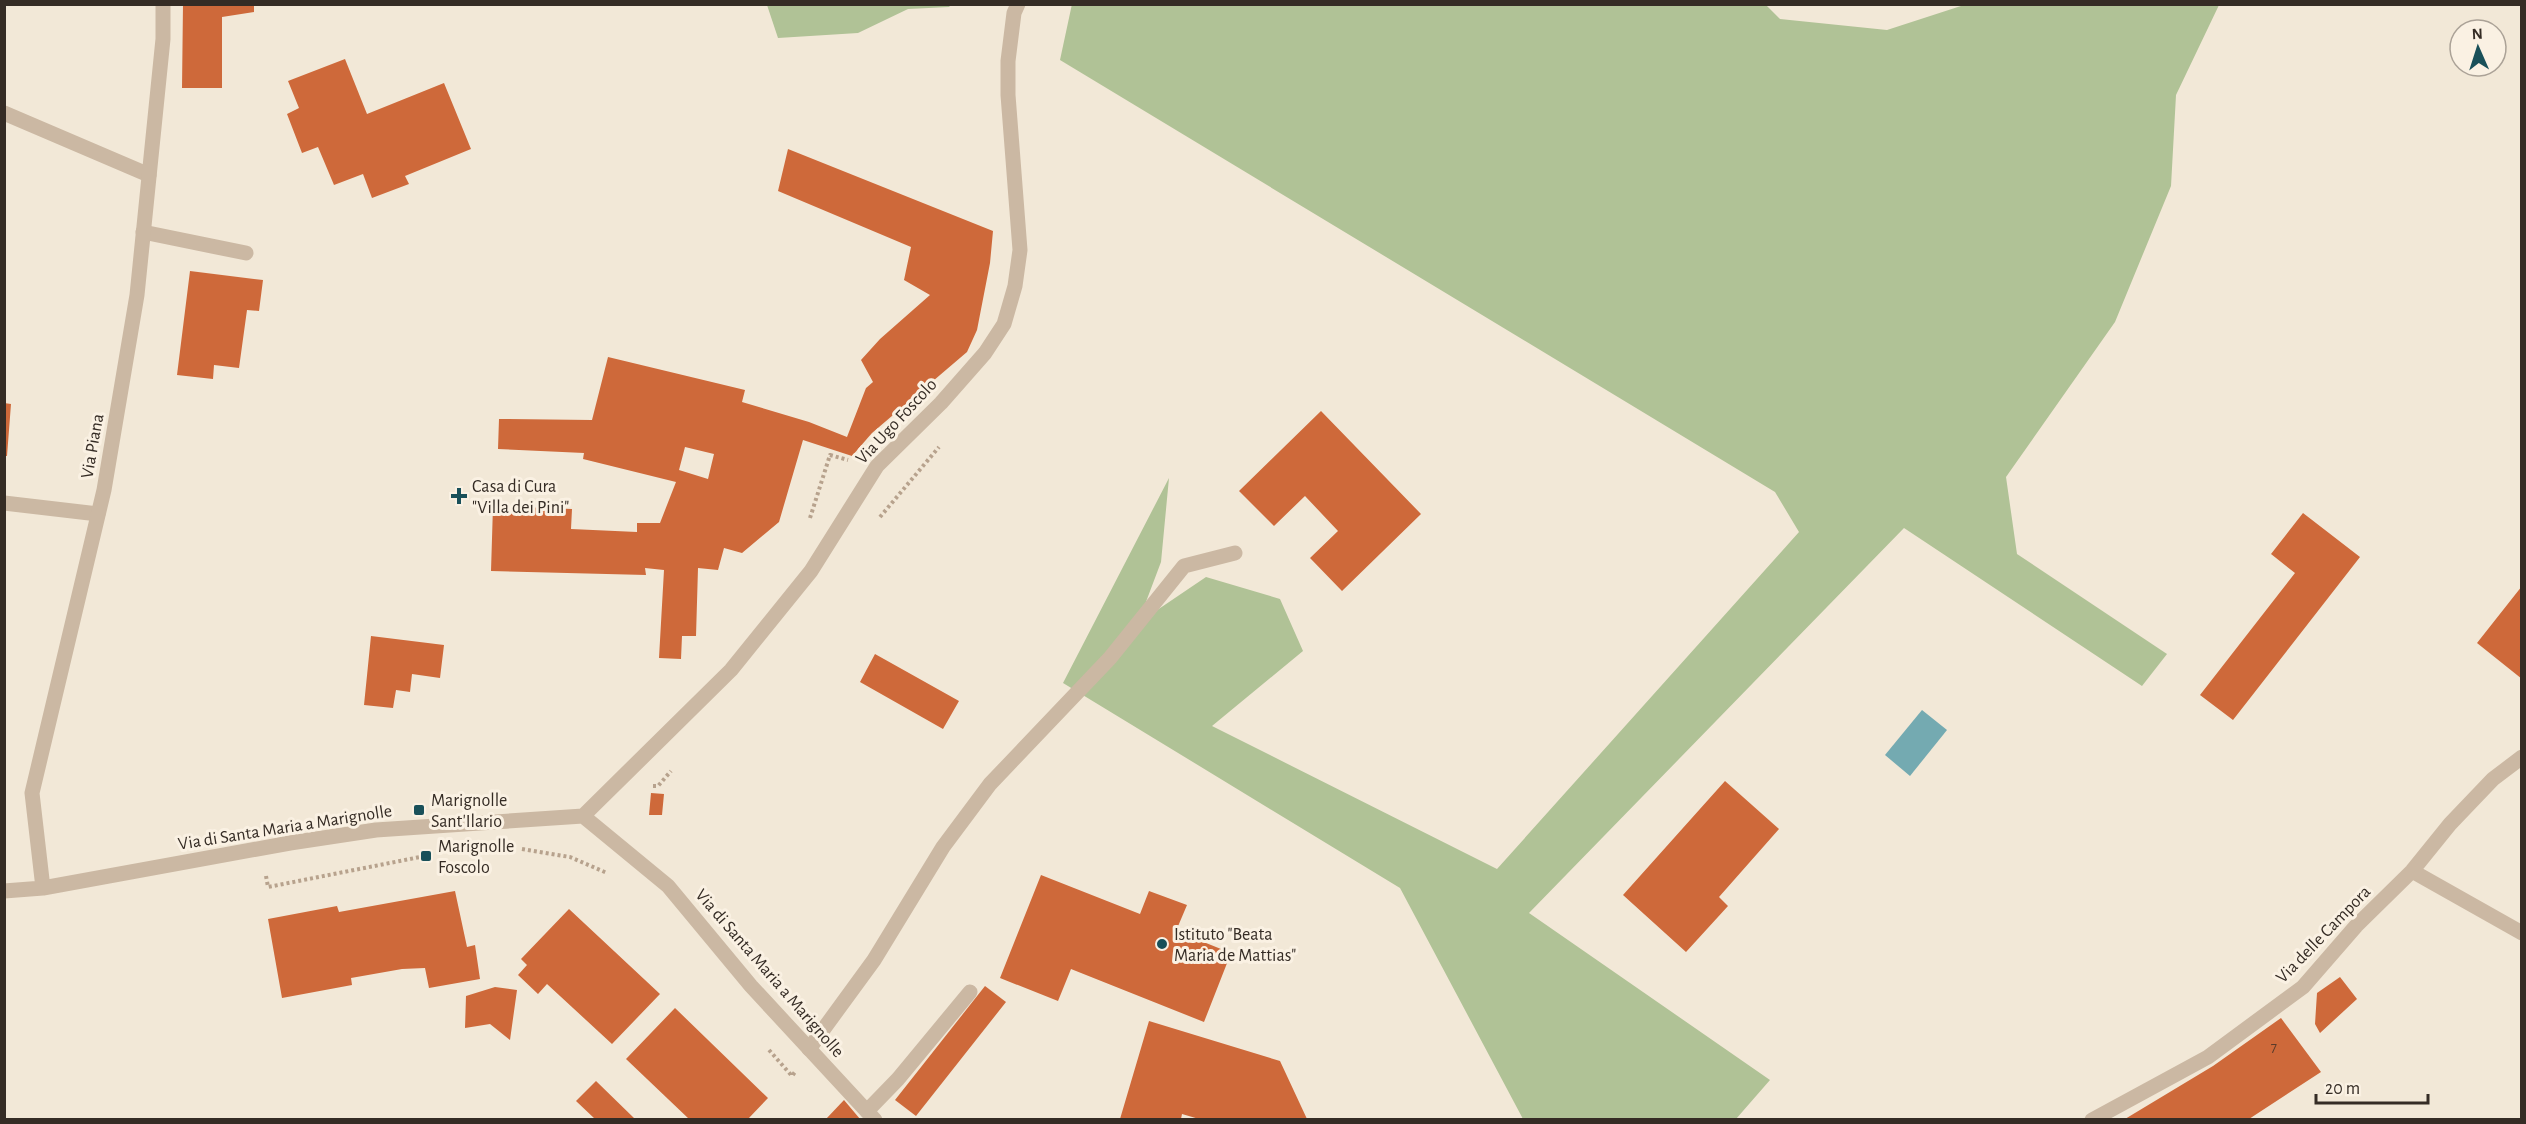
<svg xmlns="http://www.w3.org/2000/svg" width="2526" height="1124" viewBox="0 0 2526 1124" font-family="'Alegreya Sans',sans-serif">
<rect width="100%" height="100%" fill="#f2e8d7"/>
<path fill="#b0c296" d="M 1072,4 L 1765,4 L 1780,19 L 1887,30 L 1964,5 L 2219,5 L 2176,95 L 2171,186 L 2115,322 L 2006,477 L 2017,554 L 2167,654 L 2142,686 L 1904,528 L 1529,913 L 1770,1080 L 1736,1119 L 1523,1119 L 1400,888 L 1063,683 L 1169,478 L 1161,562 L 1138,623 L 1206,577 L 1280,599 L 1303,651 L 1212,726 L 1497,869 L 1799,532 L 1775,492 L 1060,60 Z
M 767,5 L 767,4 L 951,5 L 949,7 L 908,9 L 858,33 L 778,38 Z"/>
<path fill="#74aab1" d="M 1922,710 L 1947,730 L 1910,776 L 1885,755 Z"/>
<path fill="#ce693a" fill-rule="evenodd" d="M 183,4 L 254,4 L 254,12 L 222,17 L 222,88 L 182,88 Z
M 345,59 L 367,114 L 444,83 L 471,149 L 405,176 L 409,184 L 372,198 L 363,174 L 334,185 L 318,147 L 302,153 L 287,114 L 299,108 L 288,81 Z
M 788,149 L 993,231 L 990,263 L 977,330 L 967,352 L 872,433 L 852,456 L 803,440 L 779,522 L 742,553 L 724,548 L 718,570 L 698,568 L 696,636 L 682,636 L 681,659 L 659,658 L 664,570 L 645,568 L 646,575 L 491,571 L 493,506 L 572,509 L 571,529 L 637,532 L 637,523 L 660,523 L 676,482 L 583,459 L 584,453 L 498,449 L 499,419 L 592,420 L 608,357 L 745,390 L 742,402 L 809,422 L 847,437 L 866,388 L 873,382 L 861,360 L 880,339 L 930,295 L 904,280 L 911,247 L 778,191 ZM 685,447 L 714,454 L 708,479 L 679,470 Z
M 190,271 L 263,280 L 259,311 L 247,310 L 239,368 L 214,365 L 213,379 L 177,375 Z
M 4,403 L 11,404 L 7,456 L 4,456 Z
M 1321,411 L 1421,514 L 1342,591 L 1310,558 L 1338,531 L 1305,496 L 1274,526 L 1239,491 Z
M 2303,513 L 2360,557 L 2233,720 L 2200,695 L 2295,573 L 2271,554 Z
M 2522,586 L 2522,679 L 2477,643 Z
M 371,636 L 444,645 L 440,678 L 412,674 L 410,692 L 396,690 L 393,708 L 364,705 Z
M 875,654 L 959,701 L 943,729 L 860,682 Z
M 1725,781 L 1779,829 L 1719,897 L 1728,906 L 1686,952 L 1623,895 Z
M 651,793 L 664,794 L 662,815 L 649,815 Z
M 1041,875 L 1140,914 L 1149,891 L 1187,905 L 1176,931 L 1231,953 L 1204,1022 L 1071,969 L 1058,1001 L 1000,978 Z
M 455,891 L 467,947 L 475,945 L 480,979 L 429,988 L 425,968 L 402,969 L 351,978 L 352,985 L 282,998 L 268,919 L 337,906 L 339,912 Z
M 569,909 L 660,994 L 612,1044 L 547,984 L 538,994 L 518,975 L 527,965 L 521,959 Z
M 2340,977 L 2357,999 L 2320,1033 L 2315,1024 L 2317,993 Z
M 985,986 L 1006,1002 L 916,1116 L 895,1100 Z
M 495,987 L 517,990 L 510,1040 L 490,1024 L 465,1028 L 466,996 Z
M 675,1008 L 768,1098 L 748,1119 L 689,1119 L 626,1059 Z
M 2281,1018 L 2321,1072 L 2249,1119 L 2125,1119 L 2213,1066 Z
M 1149,1021 L 1280,1061 L 1307,1119 L 1199,1119 L 1182,1114 L 1181,1119 L 1120,1119 Z
M 596,1081 L 635,1119 L 595,1119 L 576,1101 Z
M 844,1100 L 860,1119 L 826,1119 Z"/>
<g fill="none" stroke-linecap="round" stroke-linejoin="round">
<path stroke="#b7a28d" stroke-width="4" stroke-dasharray="3 3" stroke-linecap="butt" d="M 880,517 L 939,447
M 810,518 L 830,455 L 848,460
M 653,786 L 658,786 L 671,771
M 522,849 L 570,857 L 607,873
M 266,876 L 268,887 L 420,857
M 769,1050 L 792,1076 L 795,1072"/>
<path stroke="#cbb8a3" stroke-width="15" d="M 4,113 L 149,175
M 143,232 L 246,253
M 4,503 L 98,514
M 809,1049 L 874,960 L 943,847 L 990,784 L 1110,658 L 1184,566 L 1235,553
M 867,1111 L 898,1079 L 970,992"/>
<path stroke="#cbb8a3" stroke-width="15" d="M 583,816 L 731,670 L 811,571 L 877,466 L 941,403 L 985,353 L 1004,324 L 1015,286 L 1020,250 L 1008,95 L 1008,61 L 1014,13 L 1018,4
M 2412,871 L 2522,933
M 43,888 L 32,793 L 104,490 L 137,295 L 163,39 L 163,4
M 4,891 L 43,888 L 290,843 L 376,830 L 583,816 L 668,886 L 751,986 L 875,1120
M 2092,1120 L 2208,1057 L 2303,987 L 2356,926 L 2412,871 L 2450,824 L 2493,779 L 2522,757"/>
</g>
<g fill="#195059" stroke="#faf1e3" stroke-width="2">
<path d="M456 487h6v6h6v6h-6v6h-6v-6h-6v-6h6z"/>
<rect x="413" y="804" width="12" height="12" rx="3"/>
<rect x="420" y="850" width="12" height="12" rx="3"/>
<circle cx="1162" cy="944" r="6"/>
</g>
<g text-anchor="middle" stroke-width="6" stroke-linejoin="round" paint-order="stroke">
<g font-size="15" fill="#5b3b2a">
<text x="2274" y="1052">7</text>
</g>
<g font-size="18" fill="#352c25" stroke="#faf1e3">
<text transform="translate(896 421) rotate(-47)" y="6">Via Ugo Foscolo</text>
<text transform="translate(92 446) rotate(-80)" y="6">Via Piana</text>
<text transform="translate(285 827) rotate(-9)" y="6">Via di Santa Maria a Marignolle</text>
<text transform="translate(2323 934) rotate(-46)" y="6">Via delle Campora</text>
<text transform="translate(770 973) rotate(49)" y="6">Via di Santa Maria a Marignolle</text>
</g>
<g font-size="18" fill="#352c25" stroke="#faf1e3" text-anchor="start">
<text x="472" y="492">Casa di Cura<tspan x="472" dy="21">"Villa dei Pini"</tspan></text>
<text x="431" y="806">Marignolle<tspan x="431" dy="21">Sant'Ilario</tspan></text>
<text x="438" y="852">Marignolle<tspan x="438" dy="21">Foscolo</tspan></text>
<text x="1174" y="940">Istituto "Beata<tspan x="1174" dy="21">Maria de Mattias"</tspan></text>
</g>
</g>
<rect width="2526" height="1124" fill="none" stroke="#352c25" stroke-width="12"/>
<g transform="translate(2478 48) rotate(357)"><circle r="28" fill="#faf1e3" stroke="#aba297" stroke-width="1.5"/>
<path d="M0-4.5L10 22L0 15L-10 22Z" fill="#195059"/>
<text y="-9" font-size="16" font-weight="bold" text-anchor="middle" fill="#352c25">N</text>
</g>
<path d="M2316 1094v9h112v-9" fill="none" stroke="#352c25" stroke-width="3"/>
<text x="2325" y="1094" font-size="18" fill="#352c25" stroke="#faf1e3" stroke-width="4.5" paint-order="stroke">20 m</text>
</svg>
